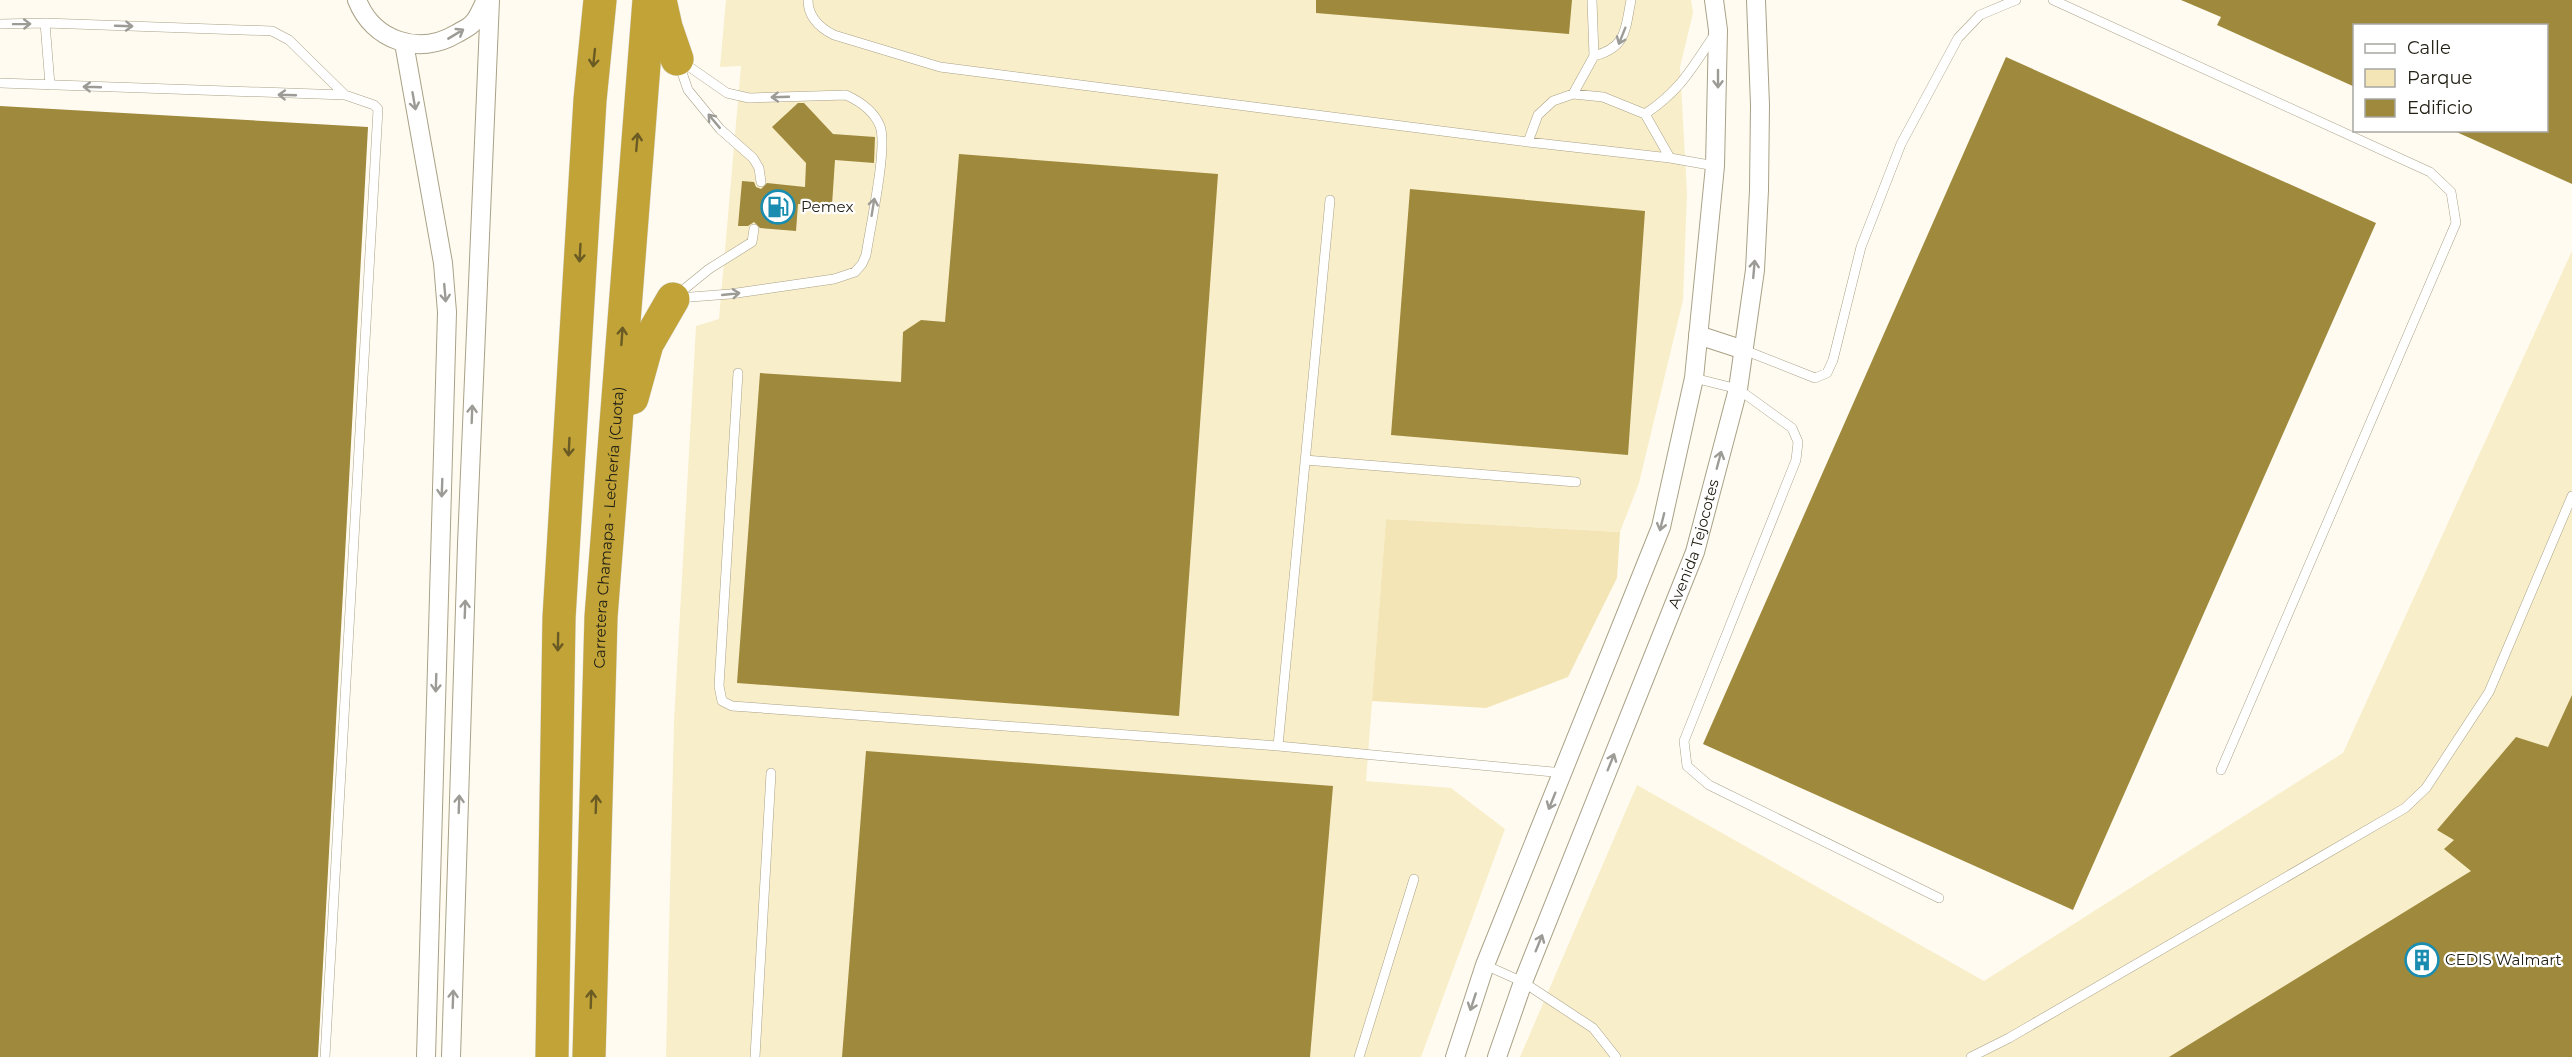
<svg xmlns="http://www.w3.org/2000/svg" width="2572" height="1057" viewBox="0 0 2572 1057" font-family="Montserrat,sans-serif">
<rect width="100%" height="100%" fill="#fffbf0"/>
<path fill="#f9eeca" d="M 726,0 L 1691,0 L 1693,13 L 1680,67 L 1687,193 L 1683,300 L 1639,483 L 1620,532 L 1386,519 L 1366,781 L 1451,788 L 1505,829 L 1421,1057 L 666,1057 L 674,721 L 696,326 L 719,319 L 741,66 L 720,67 Z
M 2572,251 L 2572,1057 L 1520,1057 L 1637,785 L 1984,981 L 2343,753 Z"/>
<path fill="#f3e5b6" d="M 1386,519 L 1620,532 L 1617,578 L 1568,677 L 1486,708 L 1372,701 Z"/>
<path fill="#9f893c" d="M 1316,0 L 1572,0 L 1569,34 L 1316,13 Z
M 2181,0 L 2572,0 L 2572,184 L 2452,130 L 2547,130 L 2547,26 L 2355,26 L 2355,87 L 2217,25 L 2221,17 Z
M 2006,57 L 2376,223 L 2073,910 L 1703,744 Z
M 798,103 L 804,103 L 833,134 L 875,137 L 874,163 L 835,160 L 832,205 L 798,204 L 796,231 L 760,228 L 754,222 L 748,226 L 738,226 L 742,181 L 754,182 L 756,187 L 761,189 L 767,183 L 805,187 L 806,163 L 772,127 Z
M 0,106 L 368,127 L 318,1057 L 0,1057 Z
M 959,154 L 1218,174 L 1179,716 L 737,683 L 760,373 L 901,382 L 903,332 L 921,320 L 945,322 Z
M 1410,189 L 1645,211 L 1628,455 L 1391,435 Z
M 2572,695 L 2572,1057 L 2169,1057 L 2471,871 L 2444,849 L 2454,840 L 2437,830 L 2516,737 L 2548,747 Z
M 866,751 L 1333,786 L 1310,1057 L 842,1057 Z"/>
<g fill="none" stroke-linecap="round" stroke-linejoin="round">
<defs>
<path id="service" d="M 808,0 C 808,17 820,28 834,35 L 940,67 L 1528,142 L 1670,158 L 1715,166
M 2053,0 L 2430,172 L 2451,192 L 2456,223 L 2221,770
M 45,23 L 50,85
M 0,24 L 45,23 L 272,31 L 289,40 L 345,95
M 1594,56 C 1627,47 1625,30 1631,0
M 679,64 L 688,90 L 720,129 L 753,158 L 759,168 L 761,182
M 0,83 L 345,95 L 374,105 L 378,109 L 325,1057
M 1573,94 L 1594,56 L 1592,0
M 1645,114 C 1681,90 1691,69 1715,34
M 1528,142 L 1538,115 L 1553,101 L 1573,94 L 1603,97 L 1645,114 L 1670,158
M 677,295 L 709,269 L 752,242 L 754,229
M 678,298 L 730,294 L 834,279 L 855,272 L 862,264 L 866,255 C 870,228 888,147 880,126 C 874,111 859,101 846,95 L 749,98 L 727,93 L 681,61
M 1744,350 L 1815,378 L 1827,373 L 1833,360 L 1861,247 L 1901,144 L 1958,38 L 1980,15 L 2016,0
M 738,373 L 719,686 L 722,701 L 732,706 L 1278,746 L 1564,773
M 1694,378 L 1738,389 L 1792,428 L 1798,442 L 1796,460 L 1684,741 L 1687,766 L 1709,785 L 1939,898
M 1305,460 L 1576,482
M 1278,746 L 1330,200
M 1485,965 L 1523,982 L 1593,1028 L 1616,1057
M 755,1057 L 771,773
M 1359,1057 L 1414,879
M 1971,1057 L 2009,1038 L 2405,808 L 2426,788 L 2489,692 L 2572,496"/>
<g id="minor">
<path d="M 357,0 C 373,41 419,56 456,34 C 461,31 468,28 472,24 C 478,19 482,7 486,0"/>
<path d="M 404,43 L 443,263 L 447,312 L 426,1057"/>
<path d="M 1698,335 L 1744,350"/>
<path d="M 451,1057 L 467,544 L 490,0"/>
<path d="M 1455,1057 L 1485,965 L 1661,527 L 1694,378 L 1715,166 L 1718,30 L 1714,0"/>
<path id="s1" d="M 1497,1057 L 1523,982 L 1695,552 L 1738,389 L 1755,270 L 1759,190 L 1760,105 L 1756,0"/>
</g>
<g id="motorway">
<path d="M 660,0 L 666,27 L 677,59"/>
<path d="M 632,398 L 647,344 L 673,299"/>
<path d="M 552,1057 L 559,618 L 590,100 L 600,0"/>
<path id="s2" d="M 589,1057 L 601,617 L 649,0"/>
</g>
</defs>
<use href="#service" stroke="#a9a186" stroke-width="10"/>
<use href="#minor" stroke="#a9a186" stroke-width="20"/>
<use href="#motorway" stroke="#dcdbda" stroke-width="34"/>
<use href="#service" stroke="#fff" stroke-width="9"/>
<use href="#minor" stroke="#fff" stroke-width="18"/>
<use href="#motorway" stroke="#c1a337" stroke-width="33"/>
</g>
<defs><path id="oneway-shaft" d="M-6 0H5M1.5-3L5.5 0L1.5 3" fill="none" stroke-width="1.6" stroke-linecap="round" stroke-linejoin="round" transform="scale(1.5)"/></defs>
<g stroke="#9c9b96">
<use href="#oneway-shaft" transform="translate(22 24) rotate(-1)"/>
<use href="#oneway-shaft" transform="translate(124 26) rotate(2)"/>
<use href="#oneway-shaft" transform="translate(456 34) rotate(-31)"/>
<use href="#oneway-shaft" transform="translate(1622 36) rotate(112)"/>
<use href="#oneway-shaft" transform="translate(1718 79) rotate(90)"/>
<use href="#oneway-shaft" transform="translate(92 87) rotate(-178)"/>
<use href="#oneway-shaft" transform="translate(287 95) rotate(-178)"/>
<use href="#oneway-shaft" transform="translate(780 97) rotate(178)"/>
<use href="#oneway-shaft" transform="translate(414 101) rotate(80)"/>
<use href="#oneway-shaft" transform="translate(714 121) rotate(-130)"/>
<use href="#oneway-shaft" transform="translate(873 207) rotate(-81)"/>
<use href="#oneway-shaft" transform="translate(1754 269) rotate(-85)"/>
<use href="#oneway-shaft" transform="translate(445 293) rotate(85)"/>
<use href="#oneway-shaft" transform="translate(731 294) rotate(-6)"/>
<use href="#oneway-shaft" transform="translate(472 414) rotate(-88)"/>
<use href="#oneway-shaft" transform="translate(1719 460) rotate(-75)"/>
<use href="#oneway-shaft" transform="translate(442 488) rotate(92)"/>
<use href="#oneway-shaft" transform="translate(1662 522) rotate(104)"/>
<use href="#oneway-shaft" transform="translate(465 609) rotate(-88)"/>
<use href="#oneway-shaft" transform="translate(436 683) rotate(92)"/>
<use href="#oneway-shaft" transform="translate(1611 762) rotate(-68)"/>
<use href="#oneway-shaft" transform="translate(1552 801) rotate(112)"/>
<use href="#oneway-shaft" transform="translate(459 804) rotate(-88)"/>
<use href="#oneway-shaft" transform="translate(1539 943) rotate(-68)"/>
<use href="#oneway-shaft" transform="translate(453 999) rotate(-88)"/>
<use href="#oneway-shaft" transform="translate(1473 1002) rotate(108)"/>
</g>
<g stroke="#6a5b24">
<use href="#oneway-shaft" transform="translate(594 58) rotate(96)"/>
<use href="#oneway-shaft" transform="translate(637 142) rotate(-85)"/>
<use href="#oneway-shaft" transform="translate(580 253) rotate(93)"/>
<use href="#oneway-shaft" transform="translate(622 336) rotate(-86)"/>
<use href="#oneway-shaft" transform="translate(569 447) rotate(93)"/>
<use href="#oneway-shaft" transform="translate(558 642) rotate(91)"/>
<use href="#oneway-shaft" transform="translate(596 804) rotate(-88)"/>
<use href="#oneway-shaft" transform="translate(591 999) rotate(-88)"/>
</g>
<defs>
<symbol id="fuel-ring" viewBox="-11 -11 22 22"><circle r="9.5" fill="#fff" stroke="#198cb0" stroke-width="1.5"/><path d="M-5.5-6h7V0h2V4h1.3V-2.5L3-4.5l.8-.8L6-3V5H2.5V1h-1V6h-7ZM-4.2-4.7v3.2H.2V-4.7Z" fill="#198cb0"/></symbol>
<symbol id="building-ring" viewBox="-11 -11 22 22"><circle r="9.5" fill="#fff" stroke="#198cb0" stroke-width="1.5"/><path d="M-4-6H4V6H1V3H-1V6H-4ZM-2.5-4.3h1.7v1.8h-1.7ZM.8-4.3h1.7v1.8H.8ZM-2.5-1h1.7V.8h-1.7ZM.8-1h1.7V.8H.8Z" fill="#198cb0"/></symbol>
</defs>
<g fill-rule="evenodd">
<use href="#fuel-ring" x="759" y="188" width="38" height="38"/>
<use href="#building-ring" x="2403" y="941" width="38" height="38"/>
</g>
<g text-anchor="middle" stroke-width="4.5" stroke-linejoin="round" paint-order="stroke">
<g font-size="15" fill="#232015" stroke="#fff" text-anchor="start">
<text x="801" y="212">Pemex</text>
<text x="2445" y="965">CEDIS Walmart</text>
</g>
<g font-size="15" fill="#232015" stroke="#fff">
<text dy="5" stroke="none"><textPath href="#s2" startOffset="530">Carretera Chamapa - Lechería (Cuota)</textPath></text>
<text dy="5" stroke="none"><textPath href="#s1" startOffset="550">Avenida Tejocotes</textPath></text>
</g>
</g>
<rect x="2353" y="24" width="195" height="108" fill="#ffffff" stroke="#a7a6a1" stroke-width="1.5"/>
<rect x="2365" y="44" width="30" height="9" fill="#ffffff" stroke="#a7a6a1" stroke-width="1.5"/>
<text x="2407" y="54" font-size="18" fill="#232015">Calle</text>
<rect x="2365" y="69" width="30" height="18" fill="#f3e5b6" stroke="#a7a6a1" stroke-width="1.5"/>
<text x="2407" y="84" font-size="18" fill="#232015">Parque</text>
<rect x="2365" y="99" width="30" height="18" fill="#9f893c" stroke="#a7a6a1" stroke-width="1.5"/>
<text x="2407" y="114" font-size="18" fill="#232015">Edificio</text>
</svg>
